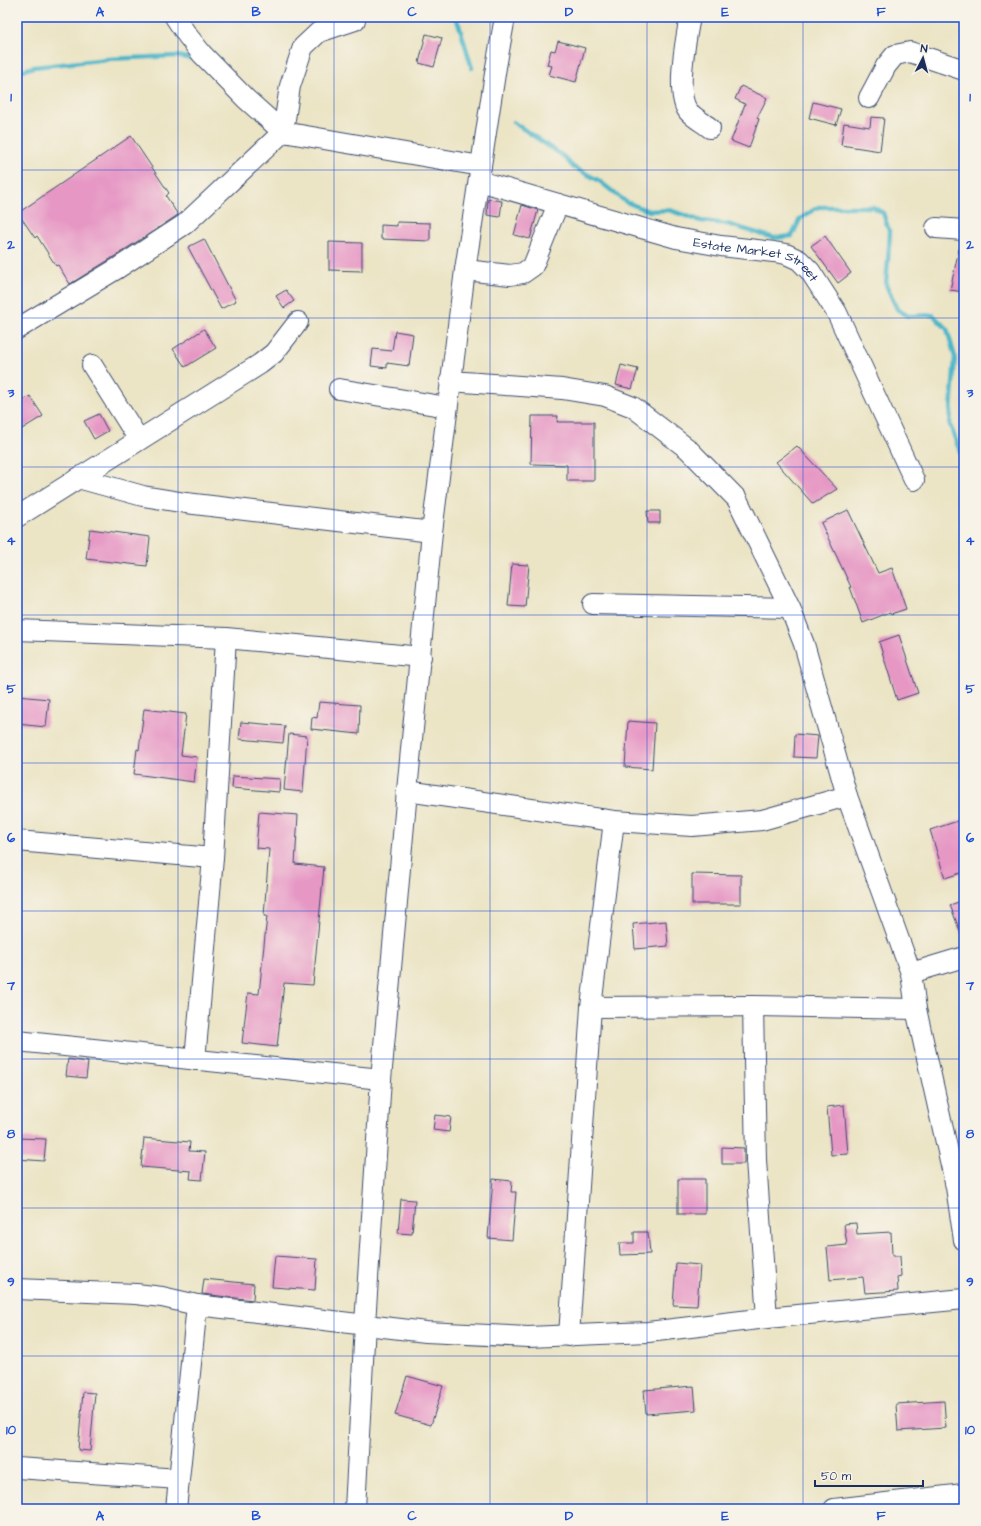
<svg xmlns="http://www.w3.org/2000/svg" width="981" height="1526" viewBox="0 0 981 1526" font-family="'Architects Daughter',sans-serif">
<rect width="100%" height="100%" fill="#f7f3e8"/>
<filter id="ink" filterUnits="userSpaceOnUse"><feTurbulence type="fractalNoise" baseFrequency=".025" numOctaves="2"/><feDisplacementMap in="SourceGraphic" scale="8" xChannelSelector="R" yChannelSelector="G"/><feConvolveMatrix kernelMatrix="1 2 1 2 8 2 1 2 1" color-interpolation-filters="sRGB"/></filter>
<filter id="wash" filterUnits="userSpaceOnUse"><feTurbulence type="fractalNoise" baseFrequency=".012" numOctaves="4" result="noise"/><feDisplacementMap in="SourceGraphic" scale="16" xChannelSelector="R" yChannelSelector="G"/><feGaussianBlur stdDeviation="0.9" result="paint"/><feColorMatrix in="noise" values="0 0 0 0 0 0 0 0 0 0 0 0 0 0 0 0 0 1.4 0 .05"/><feComposite in="paint" operator="in"/></filter>
<g filter="url(#wash)">
<rect width="100%" height="100%" fill="#ebe4c5"/>
<g fill="none" stroke-linecap="round" stroke-linejoin="round">
<path stroke="#4cb6c9" stroke-width="4.5" d="M 455,17 L 459,25 L 472,68
M 17,72 L 34,67 L 108,59 L 177,56 L 199,60
M 513,122 L 563,156 L 573,167 L 598,180 L 626,202 L 649,211 L 669,210 L 701,221 L 727,224 L 774,238 L 792,236 L 800,219 L 818,207 L 873,207 L 883,213 L 890,234 L 886,285 L 897,309 L 908,316 L 933,315 L 947,329 L 955,357 L 950,425 L 964,462"/>
</g>
<g id="blocks">
<path fill="#e697c4" d="M 426,34 L 442,38 L 434,67 L 419,63 Z
M 558,41 L 585,48 L 576,82 L 549,75 L 552,66 L 547,65 L 551,50 L 555,51 Z
M 741,86 L 767,98 L 757,118 L 759,119 L 749,148 L 731,141 L 745,104 L 735,99 Z
M 813,102 L 841,109 L 836,125 L 809,118 Z
M 871,117 L 884,118 L 880,151 L 841,145 L 844,123 L 870,127 Z
M 131,136 L 169,193 L 166,196 L 178,215 L 112,258 L 70,284 L 58,265 L 56,266 L 37,236 L 35,238 L 18,213 Z
M 488,199 L 502,201 L 500,217 L 487,215 Z
M 522,205 L 538,210 L 530,239 L 514,235 Z
M 397,222 L 430,223 L 430,241 L 381,239 L 381,225 L 397,226 Z
M 825,236 L 851,273 L 838,283 L 811,246 Z
M 204,239 L 236,301 L 221,309 L 188,247 Z
M 329,242 L 362,243 L 362,271 L 329,270 Z
M 959,249 L 964,249 L 964,292 L 950,290 Z
M 286,290 L 294,301 L 284,308 L 276,296 Z
M 204,329 L 216,348 L 185,367 L 173,349 Z
M 395,331 L 413,334 L 409,366 L 387,363 L 387,368 L 371,366 L 373,349 L 392,351 Z
M 621,365 L 638,369 L 632,389 L 616,385 Z
M 30,396 L 43,416 L 17,432 L 17,404 Z
M 99,414 L 108,431 L 94,439 L 84,421 Z
M 532,416 L 558,416 L 557,422 L 594,422 L 594,481 L 567,481 L 567,465 L 531,464 Z
M 797,446 L 837,489 L 813,504 L 776,462 Z
M 848,510 L 878,573 L 892,568 L 906,609 L 891,614 L 890,612 L 863,623 L 850,587 L 851,587 L 821,523 Z
M 647,511 L 660,511 L 660,523 L 648,523 Z
M 90,529 L 150,537 L 147,566 L 86,559 Z
M 512,564 L 529,565 L 525,607 L 508,606 Z
M 899,635 L 918,693 L 897,700 L 879,642 Z
M 17,696 L 49,699 L 46,727 L 17,724 Z
M 319,702 L 360,705 L 359,734 L 311,729 L 312,717 L 317,718 Z
M 144,709 L 186,714 L 181,755 L 197,757 L 194,782 L 134,774 L 137,749 L 139,750 Z
M 628,721 L 655,723 L 652,769 L 625,767 Z
M 241,722 L 285,726 L 283,743 L 239,739 Z
M 289,734 L 307,736 L 303,792 L 284,790 Z
M 795,734 L 818,736 L 816,758 L 794,757 Z
M 233,776 L 280,779 L 279,792 L 232,788 Z
M 259,812 L 298,815 L 295,864 L 324,867 L 313,985 L 284,983 L 277,1047 L 242,1043 L 248,993 L 259,994 L 267,916 L 264,916 L 269,849 L 256,848 Z
M 964,819 L 964,872 L 945,878 L 930,830 Z
M 692,874 L 741,875 L 741,904 L 692,904 Z
M 964,900 L 964,938 L 963,939 L 950,905 Z
M 666,921 L 668,946 L 635,949 L 633,924 Z
M 68,1059 L 88,1062 L 86,1078 L 66,1076 Z
M 844,1105 L 848,1154 L 831,1155 L 827,1107 Z
M 435,1115 L 451,1117 L 449,1132 L 433,1130 Z
M 17,1138 L 46,1139 L 44,1161 L 17,1159 Z
M 144,1138 L 190,1142 L 189,1151 L 205,1152 L 202,1180 L 190,1179 L 191,1171 L 141,1167 Z
M 722,1147 L 744,1148 L 744,1164 L 722,1164 Z
M 493,1179 L 512,1181 L 511,1192 L 516,1192 L 512,1240 L 488,1238 Z
M 678,1179 L 705,1179 L 705,1214 L 678,1214 Z
M 401,1199 L 415,1200 L 412,1234 L 398,1233 Z
M 856,1223 L 857,1234 L 891,1232 L 892,1256 L 900,1256 L 901,1276 L 897,1277 L 898,1291 L 865,1293 L 863,1277 L 830,1280 L 827,1247 L 847,1245 L 844,1224 Z
M 634,1232 L 648,1232 L 650,1254 L 620,1255 L 619,1243 L 634,1243 Z
M 275,1256 L 317,1259 L 315,1290 L 272,1287 Z
M 676,1263 L 700,1265 L 697,1306 L 673,1305 Z
M 204,1279 L 254,1284 L 253,1300 L 202,1294 Z
M 407,1376 L 443,1386 L 431,1425 L 395,1415 Z
M 694,1386 L 696,1410 L 646,1414 L 644,1390 Z
M 83,1392 L 95,1393 L 90,1451 L 78,1450 Z
M 944,1401 L 946,1428 L 898,1431 L 896,1404 Z"/>
</g>
</g>
<g filter="url(#ink)">
<use href="#blocks" fill-opacity="0" stroke="#3a4a6d" stroke-width="1"/>
<g fill="none" stroke-linecap="round" stroke-linejoin="round">
<defs>
<g id="minor">
<path d="M 175,17 L 187,35 L 202,54 L 246,99 L 283,132 L 481,166"/>
<path d="M 690,17 C 686,38 675,94 688,111 C 694,118 704,123 710,128"/>
<path d="M 869,98 L 886,66 L 895,55 L 910,52 L 964,70"/>
<path id="s1" d="M 479,181 L 676,238 L 721,246 L 774,252 L 786,254 L 799,260 L 810,271 L 837,313 L 914,480"/>
<path d="M 936,228 L 964,230"/>
<path d="M 465,270 L 510,275 L 523,273 L 533,266 L 558,204"/>
<path d="M 17,329 L 118,268 L 185,224 L 283,132 L 290,86 L 303,47 L 319,32 L 355,20"/>
<path d="M 92,365 L 139,440"/>
<path d="M 450,381 L 562,389 L 605,396 L 633,407 L 688,449 L 737,499 L 790,608 L 804,644 L 847,796 L 911,973 L 916,1009 L 956,1187 L 964,1240"/>
<path d="M 339,389 L 447,407"/>
<path d="M 78,478 L 143,496 L 186,503 L 432,532"/>
<path d="M 17,517 L 260,364 L 274,353 L 298,322"/>
<path d="M 593,604 L 790,608"/>
<path d="M 17,630 L 226,638 L 421,657"/>
<path d="M 407,791 L 614,821 L 692,826 L 762,820 L 847,796"/>
<path d="M 17,841 L 213,858"/>
<path d="M 911,973 L 964,957"/>
<path d="M 753,1006 L 756,1160 L 767,1318"/>
<path d="M 591,1007 L 753,1006 L 916,1009"/>
<path d="M 17,1041 L 381,1079"/>
<path d="M 195,1060 L 213,858 L 226,638"/>
<path d="M 17,1289 L 136,1294 L 162,1297 L 197,1305 L 426,1332 L 528,1337 L 648,1332 L 767,1318 L 964,1299"/>
<path d="M 569,1336 L 591,1007 L 614,821"/>
<path d="M 17,1468 L 179,1479"/>
<path d="M 176,1509 L 197,1305"/>
<path d="M 355,1509 L 365,1324 L 381,1079 L 407,791 L 432,532 L 465,270 L 496,67 L 505,17"/>
<path d="M 834,1509 L 964,1494"/>
</g>
</defs>
<use href="#minor" stroke="#3a4a6d" stroke-width="22"/>
<use href="#minor" stroke="#fff" stroke-width="20"/>
</g>
</g>
<path fill="none" stroke="#1d4ed8" stroke-width="1" stroke-opacity="0.55" d="M 178,17 L 178,1509M 334,17 L 334,1509M 490,17 L 490,1509M 647,17 L 647,1509M 803,17 L 803,1509M 17,170 L 964,170M 17,318 L 964,318M 17,467 L 964,467M 17,615 L 964,615M 17,763 L 964,763M 17,911 L 964,911M 17,1059 L 964,1059M 17,1208 L 964,1208M 17,1356 L 964,1356"/>
<g text-anchor="middle" stroke-width="3" stroke-linejoin="round" paint-order="stroke">
<g font-size="13" fill="#1b2f5e" stroke="#f7f3e8">
<text dy="5" stroke="none"><textPath href="#s1" startOffset="290">Estate Market Street</textPath></text>
</g>
</g>
<rect width="981" height="1526" fill="none" stroke="#f7f3e8" stroke-width="44"/>
<g transform="translate(923 58) rotate(6)" stroke="#f7f3e8" stroke-width="3" paint-order="stroke">
<path d="M0-3L7 15L0 10L-7 15Z" fill="#1b2f5e"/>
<text y="-6" font-size="11" font-weight="bold" text-anchor="middle" fill="#1b2f5e">N</text>
</g>
<path d="M815 1480v6h108v-6" fill="none" stroke="#1b2f5e" stroke-width="2"/>
<text x="821" y="1480" font-size="12" fill="#1b2f5e" stroke="#f7f3e8" stroke-width="3" paint-order="stroke">50 m</text>
<rect x="22" y="22" width="937" height="1482" fill="none" stroke="#1d4ed8" stroke-width="1.5"/>
<g font-size="13" text-anchor="middle" font-weight="bold" fill="#1d4ed8">
<text x="100" y="16">A</text>
<text x="256" y="16">B</text>
<text x="412" y="16">C</text>
<text x="569" y="16">D</text>
<text x="725" y="16">E</text>
<text x="881" y="16">F</text>
<text x="11" y="101">1</text>
<text x="970" y="101">1</text>
<text x="11" y="249">2</text>
<text x="970" y="249">2</text>
<text x="11" y="397">3</text>
<text x="970" y="397">3</text>
<text x="11" y="545">4</text>
<text x="970" y="545">4</text>
<text x="11" y="693">5</text>
<text x="970" y="693">5</text>
<text x="11" y="842">6</text>
<text x="970" y="842">6</text>
<text x="11" y="990">7</text>
<text x="970" y="990">7</text>
<text x="11" y="1138">8</text>
<text x="970" y="1138">8</text>
<text x="11" y="1286">9</text>
<text x="970" y="1286">9</text>
<text x="11" y="1434">10</text>
<text x="970" y="1434">10</text>
<text x="100" y="1520">A</text>
<text x="256" y="1520">B</text>
<text x="412" y="1520">C</text>
<text x="569" y="1520">D</text>
<text x="725" y="1520">E</text>
<text x="881" y="1520">F</text>
</g>
</svg>
